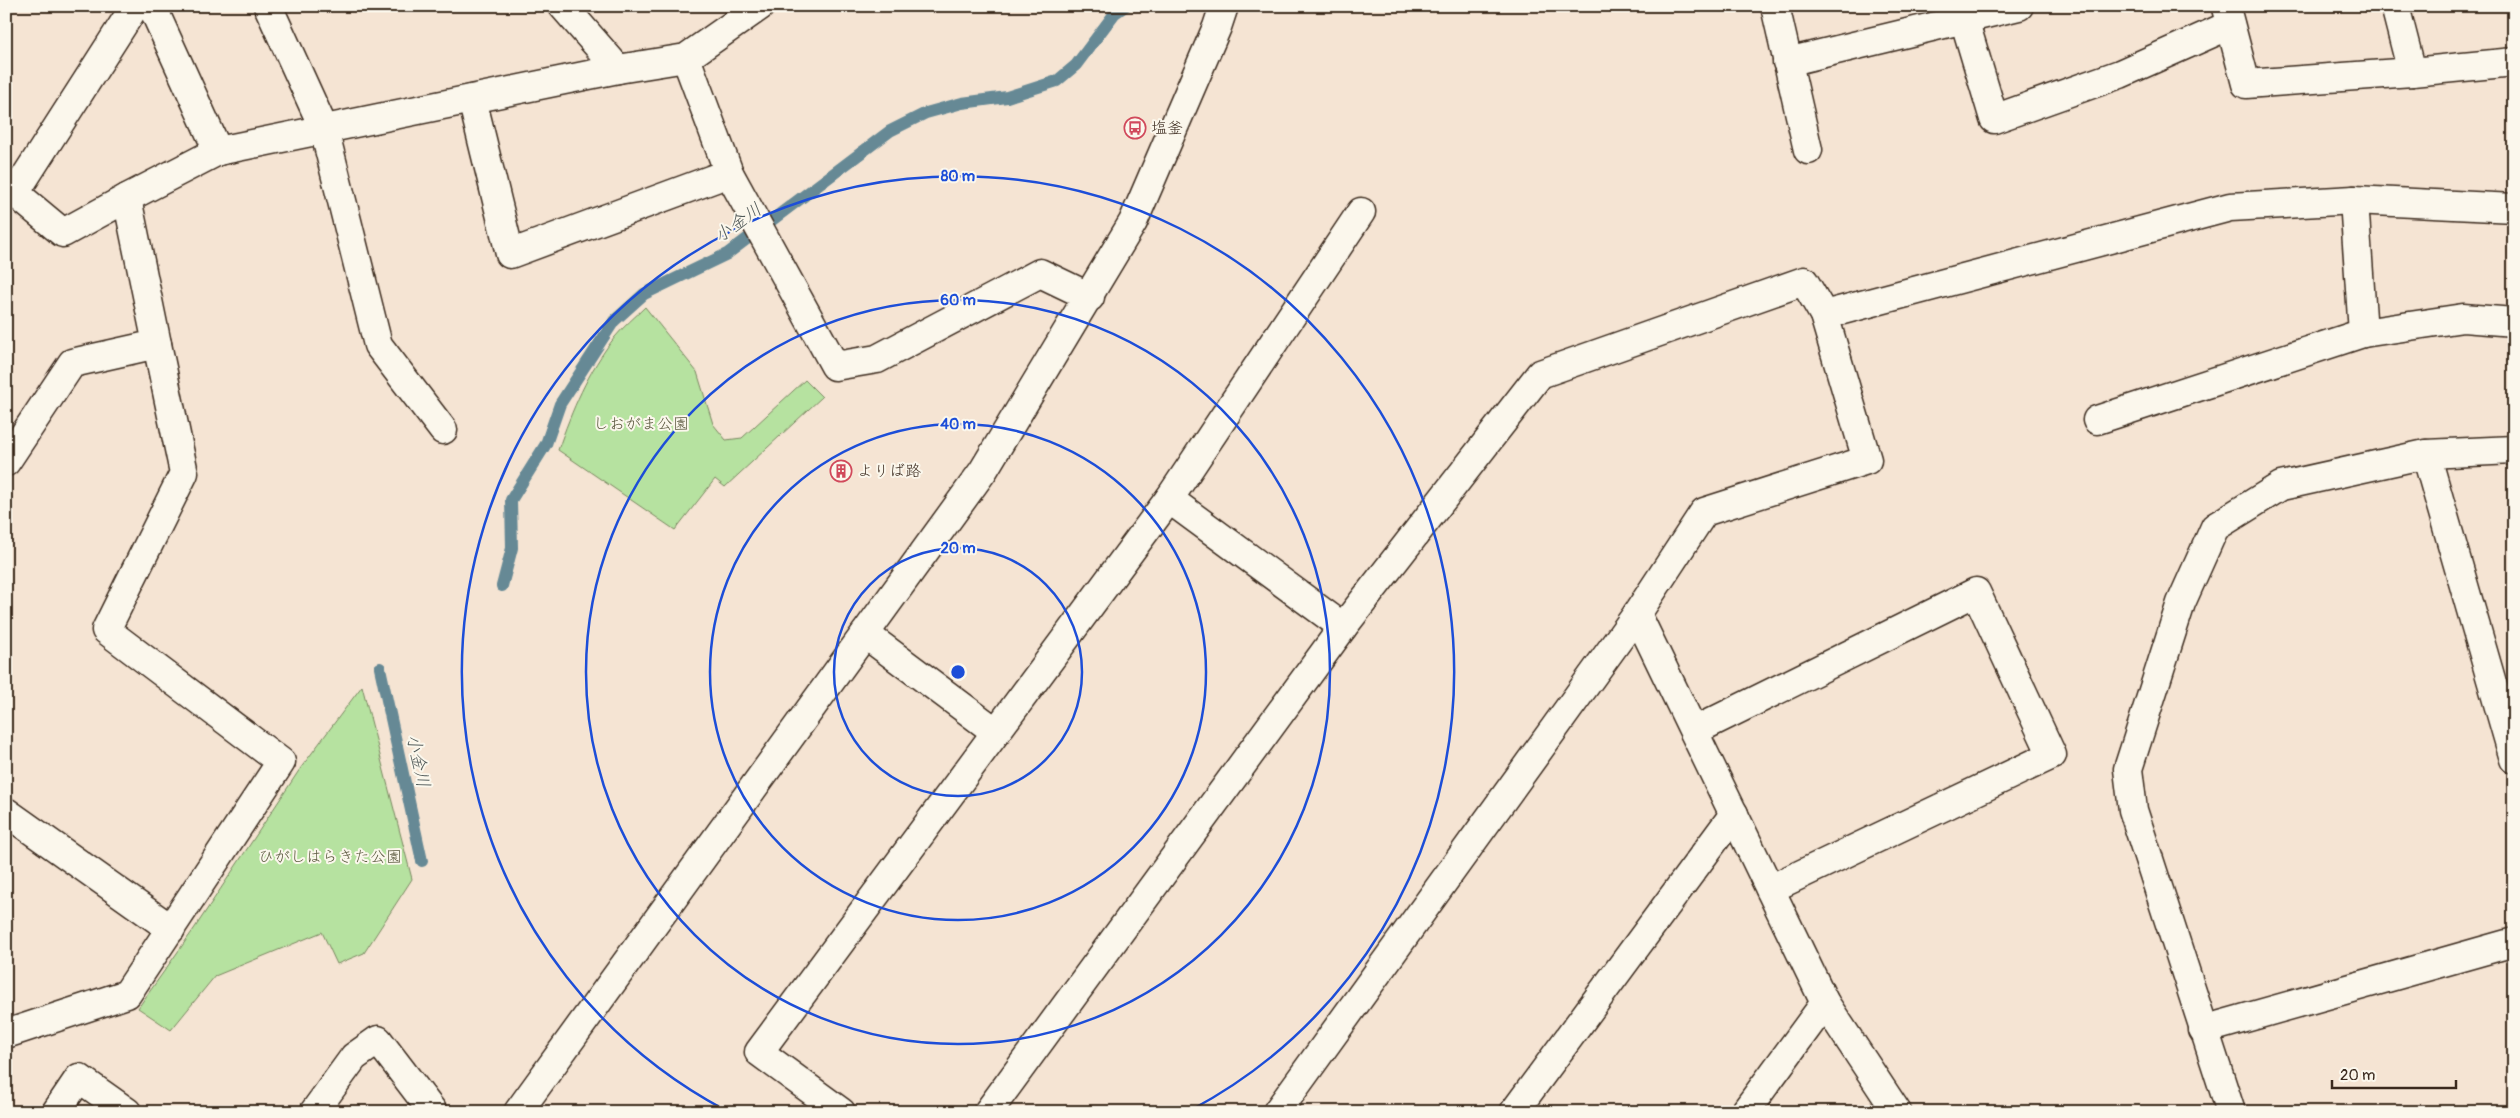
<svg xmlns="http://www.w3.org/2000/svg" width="2520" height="1118" font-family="Pangolin,'Klee One',sans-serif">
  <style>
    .green { fill: #b6e2a0; stroke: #78865f }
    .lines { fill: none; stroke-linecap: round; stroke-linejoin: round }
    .stream { stroke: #668995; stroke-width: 12 }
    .minor-casing { stroke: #3b2a1e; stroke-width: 31 }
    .minor { stroke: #fbf7ec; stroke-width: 28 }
    .ring { fill: none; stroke: #1d4ed8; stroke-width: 2.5 }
    .labels { text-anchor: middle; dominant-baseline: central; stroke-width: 4; stroke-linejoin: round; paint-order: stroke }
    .poi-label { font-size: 16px; fill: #3b2a1e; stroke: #fbf7ec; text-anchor: start }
    .park-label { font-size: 16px; fill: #5a583e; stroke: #fbf7ec }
    .water-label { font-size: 18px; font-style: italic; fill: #515a59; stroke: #fbf7ec }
    .centre { fill: #1d4ed8; stroke: #fbf7ec; stroke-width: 2.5 }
    .ring-label { font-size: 15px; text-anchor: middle; font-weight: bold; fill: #1d4ed8; stroke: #fbf7ec; stroke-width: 4; stroke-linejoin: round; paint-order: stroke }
  </style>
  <rect width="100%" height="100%" fill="#f5e4d3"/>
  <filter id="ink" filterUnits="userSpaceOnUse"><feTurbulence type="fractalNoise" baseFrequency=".02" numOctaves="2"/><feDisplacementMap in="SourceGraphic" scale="10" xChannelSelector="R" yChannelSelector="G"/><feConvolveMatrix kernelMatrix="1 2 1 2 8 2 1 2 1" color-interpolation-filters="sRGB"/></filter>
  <g filter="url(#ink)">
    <g class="green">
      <path d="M645 307 697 372 713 424 726 440 742 438 805 380 822 397 725 487 715 479 675 530 558 450C572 410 588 371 615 337 624 326 635 317 645 307Z"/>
      <polygon points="362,686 412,879 364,953 337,964 322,932 215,976 171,1030 138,1008 194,929 300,769"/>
    </g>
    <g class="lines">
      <g class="stream">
        <polyline points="502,586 512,548 511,500 546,444 560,404 614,321 644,294 727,254 890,131 926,113 962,103 1007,97 1057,81 1076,65 1115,13 1125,6"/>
        <polyline points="380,668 422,861"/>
      </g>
      <g class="minor-casing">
        <g id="minor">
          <polyline points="152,6 218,151"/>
          <polyline points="268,6 324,129 378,345 443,430"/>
          <polyline points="563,6 618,69"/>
          <polyline points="1775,6 1808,150"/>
          <polyline points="2395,6 2412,72"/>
          <polyline points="2226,8 2246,84 2412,72 2514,62"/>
          <polyline points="1964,19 1994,119 2120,74 2230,25"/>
          <polyline points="686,58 729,173 835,366 877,359 1040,273 1090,297"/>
          <polyline points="1787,62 2019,6"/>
          <polyline points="472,99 510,254 729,173"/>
          <polyline points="127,198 63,233 15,193 135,6"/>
          <polyline points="2354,200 2363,333"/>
          <polyline points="1824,315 2230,207 2354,200 2514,208"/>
          <polyline points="2097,420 2363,333 2463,318 2514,322"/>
          <polyline points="2426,454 2514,759"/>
          <polyline points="6,462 72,363 157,344 127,198 218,151 618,69 686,58 760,6"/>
          <polyline points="1169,499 1361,212"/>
          <polyline points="1637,614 1825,1003 1897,1112"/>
          <polyline points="865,634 996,732"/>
          <polyline points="1694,731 1976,592 2052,755 1770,889"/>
          <polyline points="6,812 171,929"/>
          <polyline points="2203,1030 2514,942"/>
          <polyline points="6,1034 127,994 281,762 106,630 184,473 157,344"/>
          <polyline points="56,1112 79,1078 127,1112"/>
          <polyline points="314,1112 354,1057 378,1040 433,1112"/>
          <polyline points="518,1112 983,471 1133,222 1217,27 1224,6"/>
          <polyline points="841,1112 759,1052 1169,499 1343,627 1540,374 1804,281 1824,315 1867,460 1704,512 1637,614 1277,1112"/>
          <polyline points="988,1112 1343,627"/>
          <polyline points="1514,1112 1734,814"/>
          <polyline points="1745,1112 1825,1003"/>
          <polyline points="2231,1112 2133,810 2128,769 2181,603 2215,527 2281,486 2426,454 2514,450"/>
        </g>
      </g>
      <use href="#minor" class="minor"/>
    </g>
  </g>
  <g class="ring">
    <circle cx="958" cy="672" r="124"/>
    <circle cx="958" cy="672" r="248"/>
    <circle cx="958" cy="672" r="372"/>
    <path d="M725 1110A496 496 0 1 1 1191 1110"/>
  </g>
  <defs>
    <g id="bus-ring" transform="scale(1.125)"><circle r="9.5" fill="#fbf7ec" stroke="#d1495b" stroke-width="1.5"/><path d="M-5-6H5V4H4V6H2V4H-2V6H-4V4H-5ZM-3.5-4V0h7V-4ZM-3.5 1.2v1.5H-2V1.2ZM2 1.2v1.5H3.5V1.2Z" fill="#d1495b"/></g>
    <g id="building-ring" transform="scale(1.125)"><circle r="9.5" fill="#fbf7ec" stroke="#d1495b" stroke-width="1.5"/><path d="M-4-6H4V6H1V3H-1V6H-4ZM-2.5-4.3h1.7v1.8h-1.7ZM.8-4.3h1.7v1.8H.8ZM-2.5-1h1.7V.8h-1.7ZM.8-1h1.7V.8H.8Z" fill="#d1495b"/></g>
  </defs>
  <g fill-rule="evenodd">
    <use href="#bus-ring" x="1135" y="128"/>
    <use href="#building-ring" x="841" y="471"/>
  </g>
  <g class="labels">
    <g class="poi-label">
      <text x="1151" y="128">塩釜</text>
      <text x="857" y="471">よりば路</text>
    </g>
    <g class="park-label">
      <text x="641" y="424">しおがま公園</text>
      <text x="330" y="857">ひがしはらきた公園</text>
    </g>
    <g class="water-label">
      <text transform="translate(738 223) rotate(-36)">小金川</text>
      <text transform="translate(418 761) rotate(78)">小金川</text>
    </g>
  </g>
  <circle cx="958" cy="672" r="8" class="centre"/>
  <g class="ring-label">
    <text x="958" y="181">80 m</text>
    <text x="958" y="305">60 m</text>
    <text x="958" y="429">40 m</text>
    <text x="958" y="553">20 m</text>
  </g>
  <rect width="2520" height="1118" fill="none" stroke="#fbf7ec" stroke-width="25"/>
  <rect x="12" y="12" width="2495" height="1093" fill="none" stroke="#3b2a1e" stroke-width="2" filter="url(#ink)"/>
  <path d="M2332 1080v8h124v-8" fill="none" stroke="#3b2a1e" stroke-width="2.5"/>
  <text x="2340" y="1080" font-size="15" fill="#3b2a1e" stroke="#fbf7ec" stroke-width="4" paint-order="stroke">20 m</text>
</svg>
